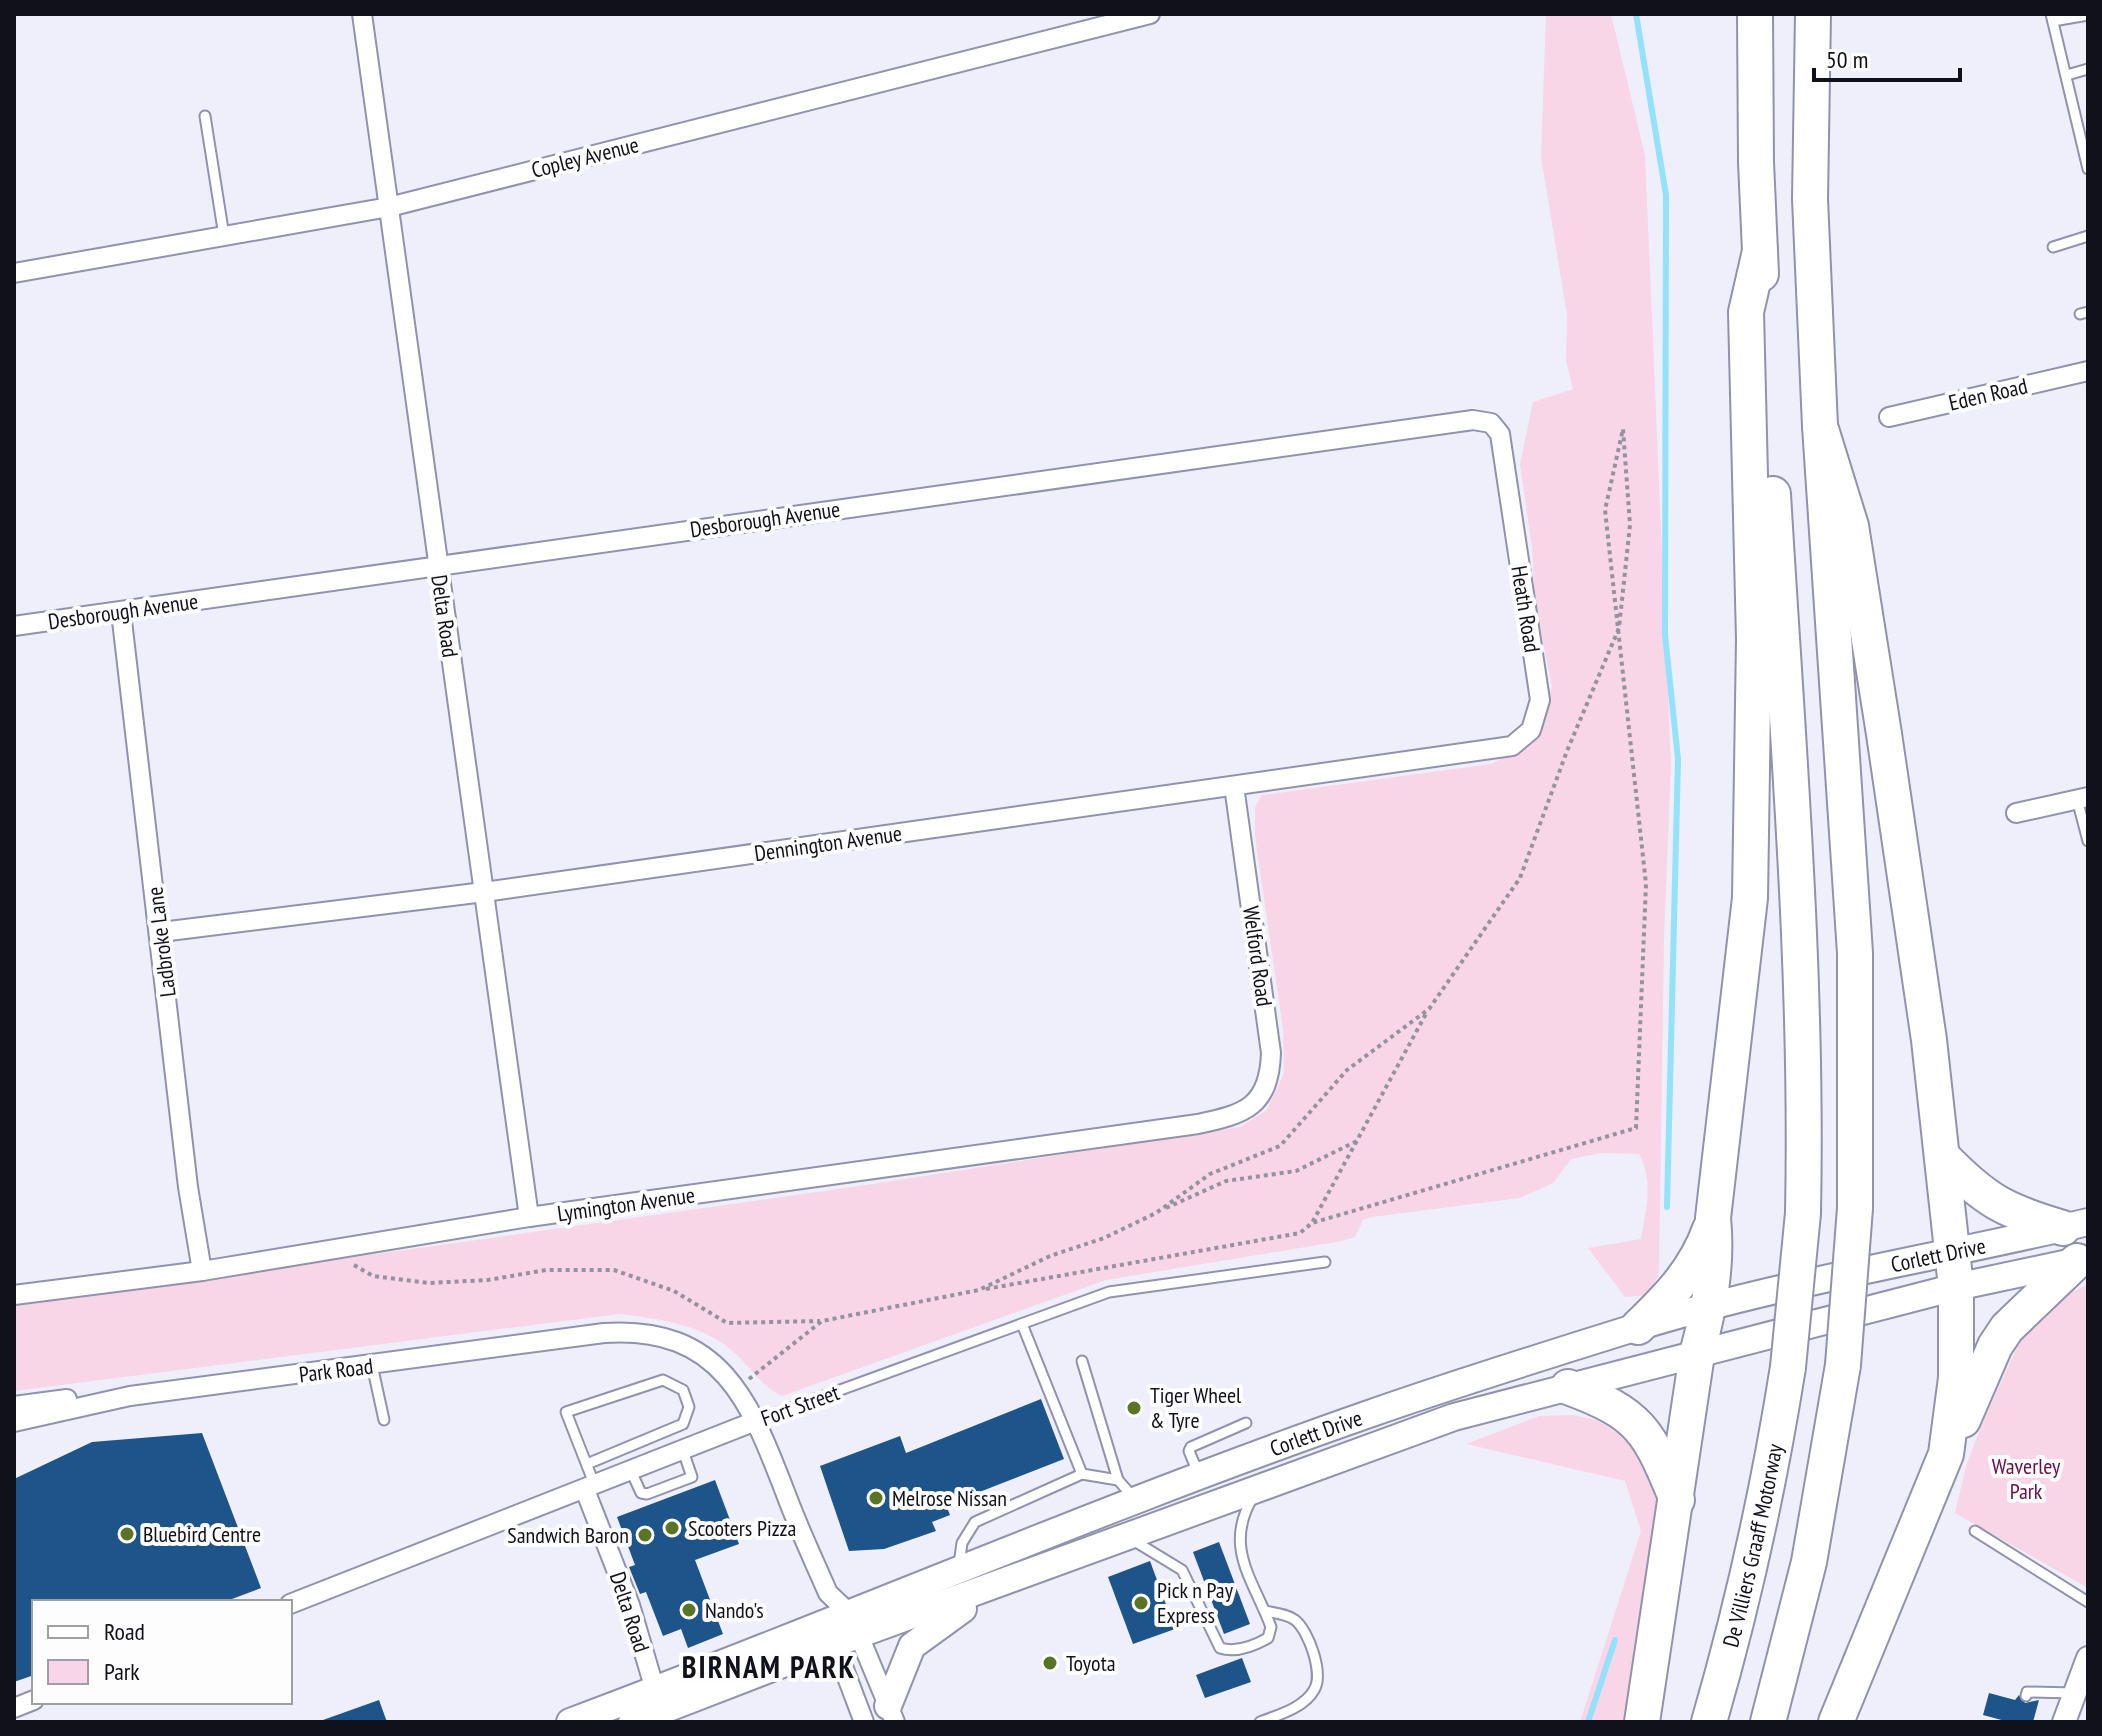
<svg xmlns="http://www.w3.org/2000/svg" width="2102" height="1736" font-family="'PT Sans Narrow',sans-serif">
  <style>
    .green { fill: #f9d6e7 }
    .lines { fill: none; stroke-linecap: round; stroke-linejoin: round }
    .stream { stroke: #93e1fa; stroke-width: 6 }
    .building { fill: #1d548a }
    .service-casing { stroke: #9092ae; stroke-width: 13 }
    .minor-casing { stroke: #9092ae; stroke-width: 22 }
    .tertiary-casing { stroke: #9092ae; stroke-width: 26 }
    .secondary-casing { stroke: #9092ae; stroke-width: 30 }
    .motorway-casing { stroke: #9092ae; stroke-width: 38 }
    .path { stroke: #93939f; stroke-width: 4; stroke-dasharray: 4 4; stroke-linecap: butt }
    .service { stroke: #fff; stroke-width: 9 }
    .minor { stroke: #fff; stroke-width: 18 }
    .tertiary { stroke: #fff; stroke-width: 22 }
    .secondary { stroke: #fff; stroke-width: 26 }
    .motorway { stroke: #fff; stroke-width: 34 }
    .motorway-bridge-casing { stroke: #9092ae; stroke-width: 38; stroke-linecap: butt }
    .motorway-bridge { stroke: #fff; stroke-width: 34 }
    .poi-dot { fill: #5b7324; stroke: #fdfdfd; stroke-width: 3 }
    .labels { text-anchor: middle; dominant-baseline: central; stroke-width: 8; stroke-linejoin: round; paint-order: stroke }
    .street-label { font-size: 22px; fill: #11111c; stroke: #fdfdfd }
    .poi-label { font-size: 22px; fill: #11111c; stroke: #fdfdfd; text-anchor: start }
    .park-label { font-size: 22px; fill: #690f4a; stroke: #fdfdfd }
    .district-label { font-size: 30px; font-weight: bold; letter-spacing: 2px; fill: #11111c; stroke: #fdfdfd }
  </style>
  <rect width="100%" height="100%" fill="#eeeffb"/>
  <g class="green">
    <path d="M1546 14H1611L1645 155 1671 763 1664 940 1659 1274 1648 1295 1625 1297 1588 1248 1641 1239C1646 1209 1654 1182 1639 1154L1601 1153 1571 1159 1553 1183 1520 1198 1372 1217 1363 1220 1355 1237 1342 1241 1106 1280 782 1396C763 1388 751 1368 736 1354 703 1324 661 1319 619 1314L14 1391V1305L859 1186 1240 1127 1267 1110 1284 1073 1283 1029 1255 837V807L1262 795 1491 764 1529 745 1544 717 1552 686 1535 603 1532 548 1520 464 1533 402 1573 389 1566 361 1567 315 1541 157Z"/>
    <polygon points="2088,1284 2088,1588 1955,1513 1966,1466 1982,1424 2033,1312"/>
    <polygon points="1573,1415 1597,1420 1634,1444 1661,1491 1626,1722 1580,1722 1641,1531 1625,1481 1466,1444 1539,1416"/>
  </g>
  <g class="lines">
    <g class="stream">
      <polyline points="1636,14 1666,195 1665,635 1678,759 1667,1207"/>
      <polyline points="1588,1722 1615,1640"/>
    </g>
  </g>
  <g class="building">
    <polygon points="1041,1399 1064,1459 946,1505 950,1515 932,1522 936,1531 884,1549 849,1551 820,1466 900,1436 906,1453"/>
    <polygon points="202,1433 261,1588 224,1602 34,1602 34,1675 14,1682 14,1479 92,1442"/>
    <polygon points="715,1480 739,1544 695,1560 723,1634 688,1648 681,1629 663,1636 646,1592 640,1594 629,1567 635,1565 617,1517"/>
    <polygon points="1219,1542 1250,1624 1224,1634 1193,1552"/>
    <polygon points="1150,1561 1175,1629 1133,1644 1108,1577"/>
    <polygon points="1242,1658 1251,1682 1205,1698 1196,1675"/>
    <polygon points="1989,1693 2015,1700 2019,1695 2025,1703 2039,1700 2033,1722 2009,1722 1983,1715"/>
    <polygon points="379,1700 387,1722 323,1722 323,1720"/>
  </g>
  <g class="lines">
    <g class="service-casing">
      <g id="service">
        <polyline points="2051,14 2088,169"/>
        <polyline points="2053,21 2088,15"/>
        <polyline points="2067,75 2088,69"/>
        <polyline points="205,116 224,236"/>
        <polyline points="2053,247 2088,236"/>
        <polyline points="2080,314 2088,312"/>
        <polyline points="2077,799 2088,841"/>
        <polyline points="1022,1324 1082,1474"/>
        <polyline points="1082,1361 1118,1480"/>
        <polyline points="372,1365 384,1420"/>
        <polyline points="758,1420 1109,1292 1325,1262"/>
        <polyline points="587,1464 683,1424 689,1407 683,1390 663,1380 566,1412 595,1486"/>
        <polyline points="631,1471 641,1493 647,1494 692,1477 683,1451"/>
        <polyline points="1199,1475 1189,1451 1191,1447 1246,1423"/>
        <polyline points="1975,1531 2088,1602"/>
        <path d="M1131 1539 1182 1570 1220 1648C1236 1653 1254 1646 1268 1638L1271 1627C1253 1579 1223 1547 1253 1497"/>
        <polyline points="959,1564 962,1543 975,1522 1082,1474 1118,1480 1135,1499"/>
        <polyline points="2026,1696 2027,1692 2073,1693"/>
        <path d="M1260 1722C1278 1715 1304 1708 1314 1690 1324 1674 1309 1631 1295 1620 1287 1614 1275 1613 1265 1611"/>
      </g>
    </g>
    <g class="minor-casing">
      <g id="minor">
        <polyline points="362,14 529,1217"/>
        <polyline points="14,273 389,207 1150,14"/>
        <polyline points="1889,417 2088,371"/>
        <polyline points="121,612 188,1187 202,1271"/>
        <polyline points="14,626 1473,420 1491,423 1500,434 1540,700 1531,730 1512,746 484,892 161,932"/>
        <polyline points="2016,813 2088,797"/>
        <path d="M14 1295 202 1271 529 1217 1198 1124C1245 1114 1269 1107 1271 1053L1234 786"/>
        <polyline points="14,1406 67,1399"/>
        <path d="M14 1422 130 1396 604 1333C722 1325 751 1403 787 1497 799 1529 814 1561 828 1593L850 1614 895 1722"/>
        <polyline points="585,1490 630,1605 655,1690"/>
        <polyline points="290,1604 758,1420"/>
        <polyline points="831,1635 864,1722"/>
        <polyline points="14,1708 34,1700"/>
      </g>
    </g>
    <g class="tertiary-casing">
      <polyline id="tertiary" points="2064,1722 2088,1658"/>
    </g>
    <g class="secondary-casing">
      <g id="secondary">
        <polyline points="888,1706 912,1646 963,1609"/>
        <path id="s1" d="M570 1722C836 1623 1097 1509 1366 1415 1454 1384 1544 1356 1634 1328 1782 1282 1937 1258 2088 1222"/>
        <polyline points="632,1722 860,1634 1454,1417 1956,1287 2078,1261"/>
      </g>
    </g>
    <g class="motorway-casing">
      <g id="motorway">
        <polyline points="1755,14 1756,162 1761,274"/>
        <polyline points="1813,14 1810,199 1820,426 1855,953 1855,1208"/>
        <polyline points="1820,426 1851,526 1884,734 1929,1040 1956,1287 1956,1378 1946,1454 1836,1722"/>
        <path d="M1773 494C1787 734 1808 972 1803 1213"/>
        <path d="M1944 1158C1986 1201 2005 1211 2063 1228"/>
        <path d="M1638 1327C1669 1297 1695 1271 1710 1229"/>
        <path d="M1568 1387C1641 1414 1648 1430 1677 1500"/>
        <polyline points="1963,1420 1995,1346 2007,1328 2077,1261"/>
        <path d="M1642 1722 1697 1354C1709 1309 1718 1265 1713 1218L1750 898 1754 639 1746 312 1760 251"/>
        <path id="s2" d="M1709 1722C1743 1605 1769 1487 1788 1367"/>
        <polyline points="1768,1722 1809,1562 1843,1365"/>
      </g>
    </g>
    <g class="path">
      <polyline points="1166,1208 1226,1181 1296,1171 1359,1140"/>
      <polyline points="354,1265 373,1276 429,1283 488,1280 546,1270 614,1270 674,1291 727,1323 820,1321"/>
      <polyline points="986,1289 1300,1233 1312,1223 1427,1012"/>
      <polyline points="749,1379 822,1321 979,1290 1050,1256 1104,1238 1156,1213 1210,1174 1280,1146 1347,1070 1429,1009 1520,878 1567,751 1619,628 1630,525 1623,429 1605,510 1646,884 1636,1128 1312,1223"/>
    </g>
    <use href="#service" class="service"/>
    <use href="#minor" class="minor"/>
    <use href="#tertiary" class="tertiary"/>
    <use href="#secondary" class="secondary"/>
    <use href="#motorway" class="motorway"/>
    <g class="motorway-bridge-casing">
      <g id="motorway-bridge">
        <polyline points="1843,1365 1855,1208"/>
        <polyline points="1788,1367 1803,1213"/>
      </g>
    </g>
    <use href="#motorway-bridge" class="motorway-bridge"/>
  </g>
  <g class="poi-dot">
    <circle cx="1134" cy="1408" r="8"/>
    <circle cx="876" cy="1498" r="8"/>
    <circle cx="672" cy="1528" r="8"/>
    <circle cx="127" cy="1534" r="8"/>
    <circle cx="645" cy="1535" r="8"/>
    <circle cx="1141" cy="1603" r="8"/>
    <circle cx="689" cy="1610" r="8"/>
    <circle cx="1050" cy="1663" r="8"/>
  </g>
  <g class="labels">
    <g class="street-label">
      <text transform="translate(585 157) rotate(-14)">Copley Avenue</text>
      <text transform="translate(1988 394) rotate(-13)">Eden Road</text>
      <text transform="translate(765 519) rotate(-8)">Desborough Avenue</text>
      <text transform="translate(1526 609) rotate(81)">Heath Road</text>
      <text transform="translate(123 611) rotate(-8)">Desborough Avenue</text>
      <text transform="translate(445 616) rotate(82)">Delta Road</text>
      <text transform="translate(828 843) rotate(-8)">Dennington Avenue</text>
      <text transform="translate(161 942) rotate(-97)">Ladbroke Lane</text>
      <text transform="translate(1258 956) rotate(82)">Welford Road</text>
      <text transform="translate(626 1204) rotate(-8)">Lymington Avenue</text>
      <text stroke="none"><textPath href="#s1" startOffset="1448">Corlett Drive</textPath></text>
      <text transform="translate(336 1370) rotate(-7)">Park Road</text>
      <text transform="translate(800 1405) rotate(-20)">Fort Street</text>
      <text stroke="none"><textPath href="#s1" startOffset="800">Corlett Drive</textPath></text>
      <text stroke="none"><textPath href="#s2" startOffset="182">De Villiers Graaff Motorway</textPath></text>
      <text transform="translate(630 1612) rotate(72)">Delta Road</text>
    </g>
    <g class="poi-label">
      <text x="1150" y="1395">Tiger Wheel<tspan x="1150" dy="25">&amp; Tyre</tspan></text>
      <text x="892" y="1498">Melrose Nissan</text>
      <text x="688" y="1528">Scooters Pizza</text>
      <text x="143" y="1534">Bluebird Centre</text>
      <text x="629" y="1535" text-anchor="end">Sandwich Baron</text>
      <text x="1157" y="1590">Pick n Pay<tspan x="1157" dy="25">Express</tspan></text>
      <text x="705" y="1610">Nando's</text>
      <text x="1066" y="1663">Toyota</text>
    </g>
    <g class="park-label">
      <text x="2026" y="1466">Waverley<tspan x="2026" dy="25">Park</tspan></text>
    </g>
    <g class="district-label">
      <text x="769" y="1666">BIRNAM PARK</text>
    </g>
  </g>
  <rect width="2102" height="1736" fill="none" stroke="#11111c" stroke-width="32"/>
  <rect x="32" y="1600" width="260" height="104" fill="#fdfdfd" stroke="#9f9fa3" stroke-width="2"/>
  <rect x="48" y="1626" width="40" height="12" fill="#ffffff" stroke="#9f9fa3" stroke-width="2"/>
  <text x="104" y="1640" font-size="24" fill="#11111c">Road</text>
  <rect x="48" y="1660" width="40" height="24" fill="#f9d6e7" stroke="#9f9fa3" stroke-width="2"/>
  <text x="104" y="1680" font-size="24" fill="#11111c">Park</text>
  <path d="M1814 68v12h146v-12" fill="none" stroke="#11111c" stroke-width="4"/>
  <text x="1826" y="68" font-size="24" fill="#11111c" stroke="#fdfdfd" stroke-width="6" paint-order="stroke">50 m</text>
</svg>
